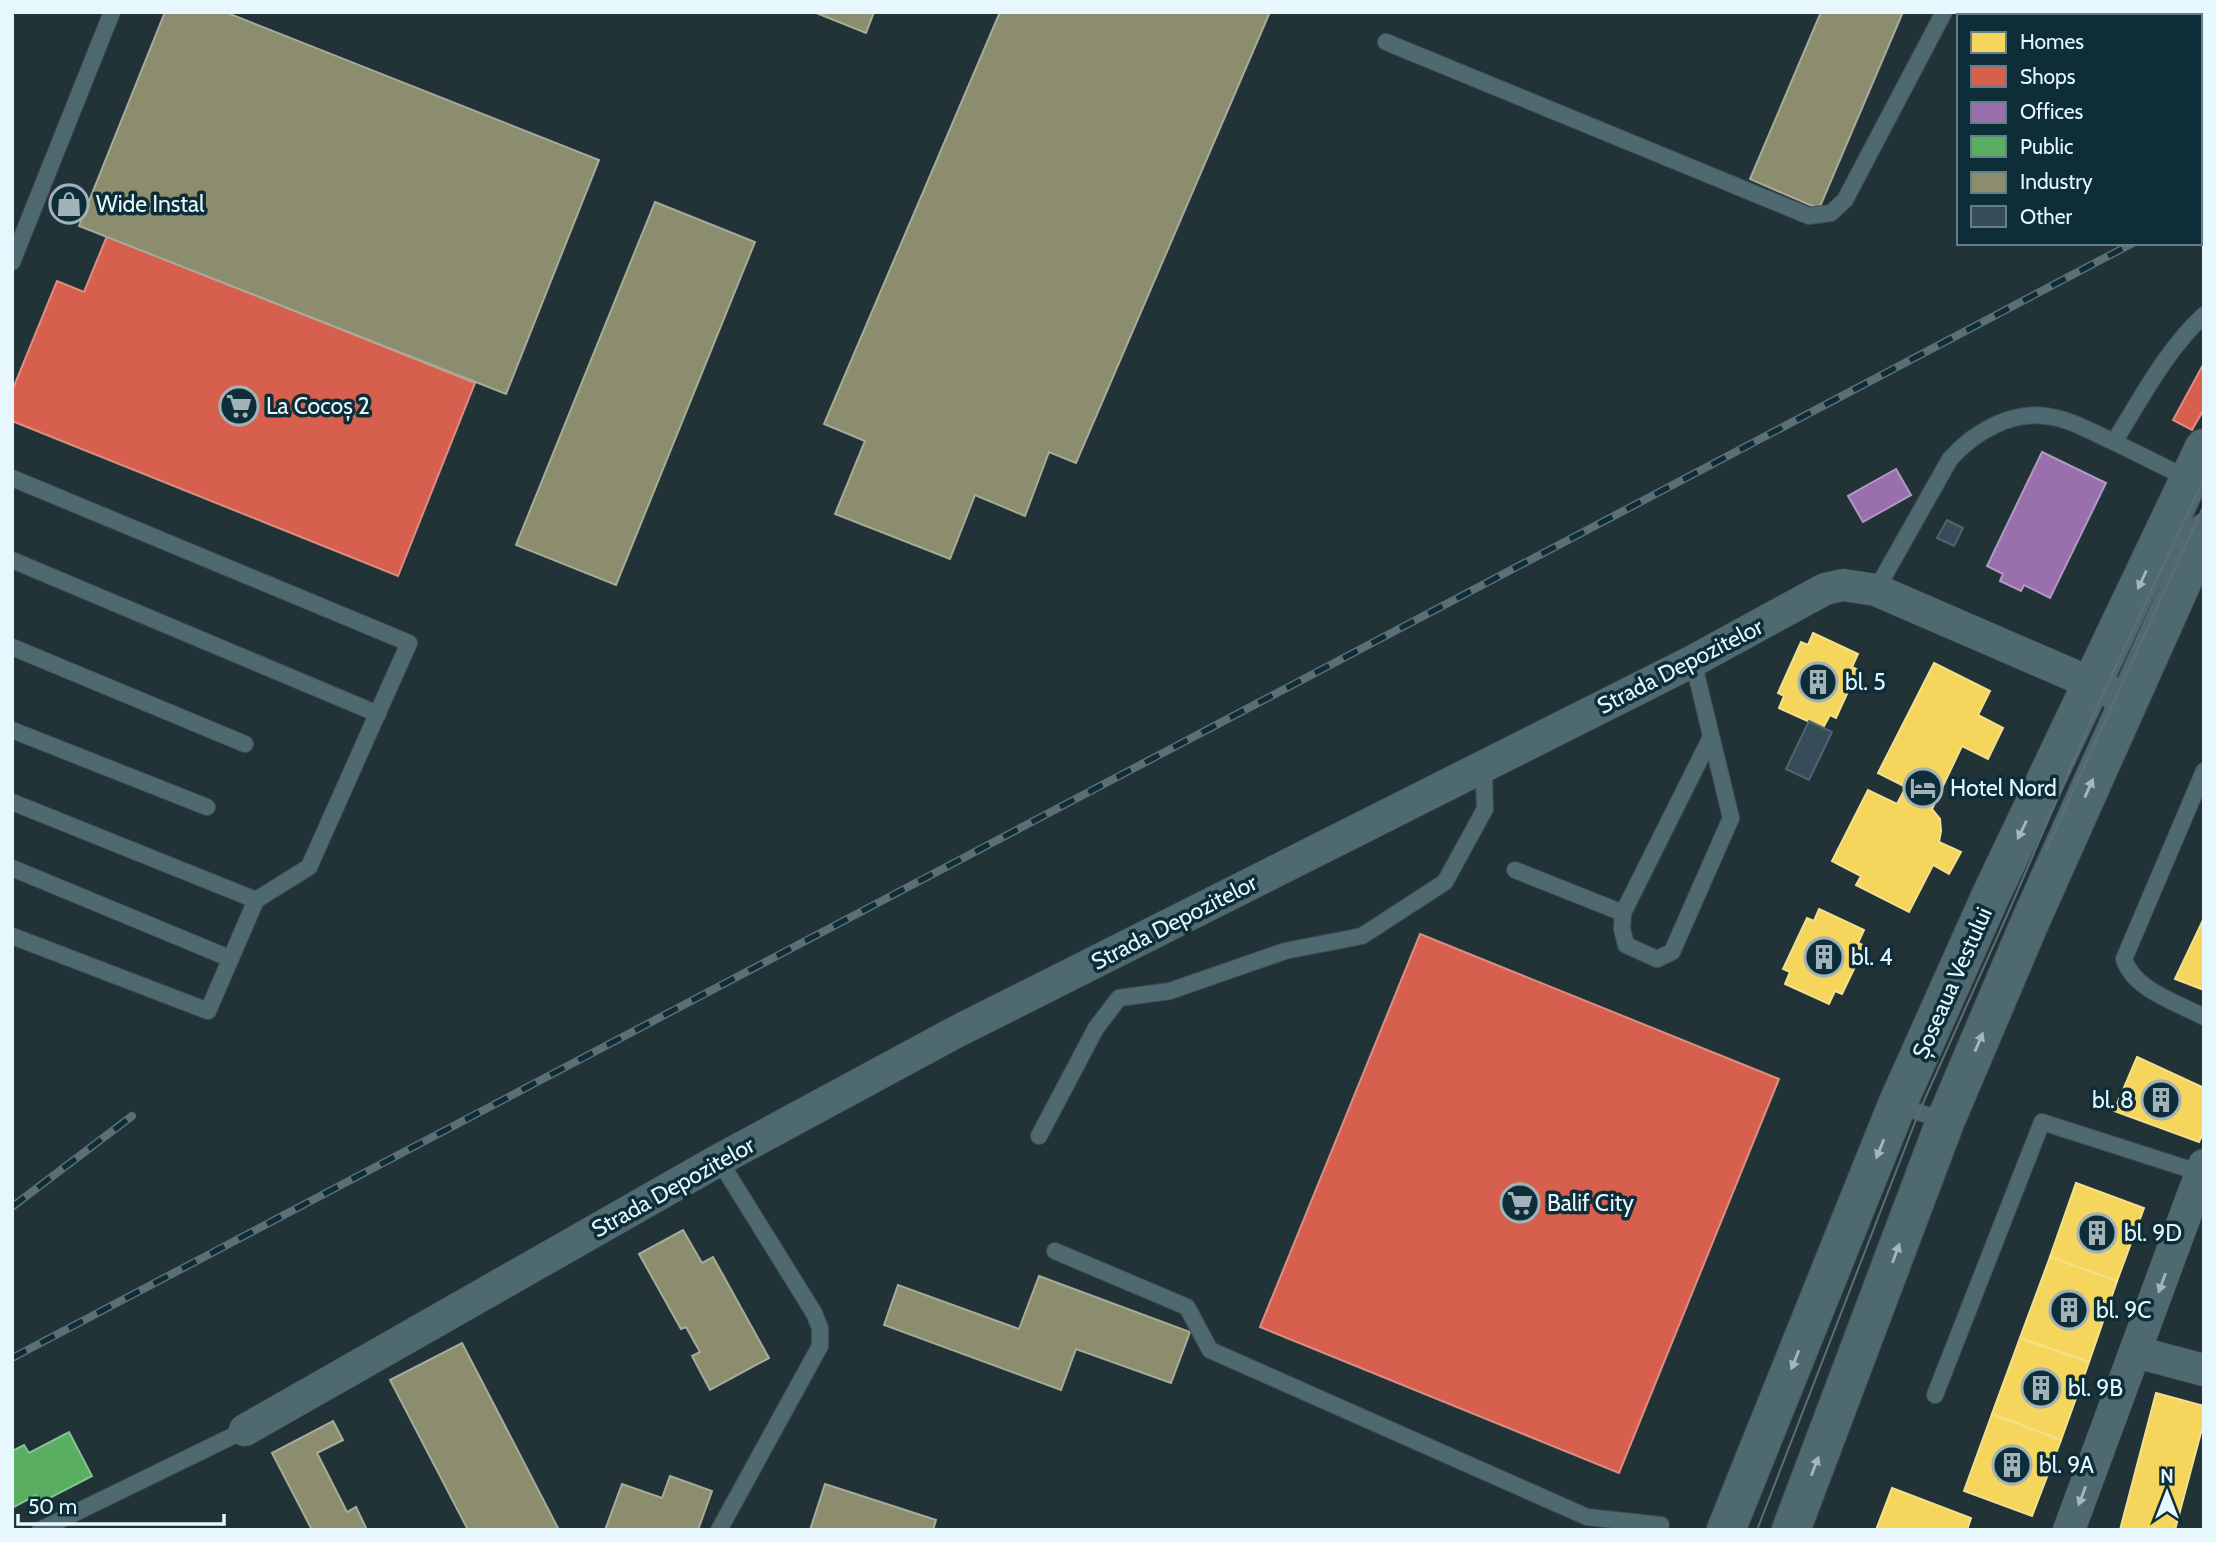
<svg xmlns="http://www.w3.org/2000/svg" width="2216" height="1542" font-family="Cabin,sans-serif">
  <style>
    .homes { fill: #f6d55c; stroke: #f1e08d; stroke-width: 2 }
    .shops { fill: #d6604d; stroke: #db8e82; stroke-width: 2 }
    .offices { fill: #9970ab; stroke: #b099c4; stroke-width: 2 }
    .public { fill: #5aae61; stroke: #84c490; stroke-width: 2 }
    .industry { fill: #8c8c6e; stroke: #a7ac99; stroke-width: 2 }
    .building { fill: #364d59; stroke: #4f6470; stroke-width: 2 }
    .lines { fill: none; stroke-linecap: round; stroke-linejoin: round }
    .lane-casing { stroke: #404e53; stroke-width: 18 }
    .street-casing { stroke: #404e53; stroke-width: 33 }
    .secondary-casing { stroke: #404e53; stroke-width: 40 }
    .lane { stroke: #4f6970; stroke-width: 16 }
    .street { stroke: #4f6970; stroke-width: 32 }
    .secondary { stroke: #4f6970; stroke-width: 38 }
    .tram { stroke: #5c6f74; stroke-width: 2 }
    .rail-casing { stroke: #5c6f74; stroke-width: 8 }
    .rail { stroke: #0d2e38; stroke-width: 5; stroke-dasharray: 16; stroke-linecap: butt }
    .oneway { fill: #a2b8be }
    .labels { text-anchor: middle; dominant-baseline: central; stroke-width: 7; stroke-linejoin: round; paint-order: stroke }
    .poi-label { font-size: 23px; fill: #e6f8fe; stroke: #0d2e38; text-anchor: start }
    .street-label { font-size: 23px; fill: #e6f8fe; stroke: #0d2e38 }
  </style>
  <rect width="100%" height="100%" fill="#223338"/>
  <g class="homes">
    <polygon points="1813,633 1858,654 1852,667 1858,670 1836,718 1830,715 1823,728 1779,708 1784,696 1778,693 1801,642 1808,645"/>
    <polygon points="1934,663 1990,691 1978,715 2003,728 1988,759 1962,746 1932,809 1940,819 1941,831 1939,842 1961,852 1949,874 1933,865 1909,912 1856,885 1861,876 1832,861 1868,790 1897,804 1906,787 1878,773"/>
    <polygon points="1819,909 1864,930 1858,943 1865,946 1842,994 1835,991 1829,1004 1785,984 1790,972 1783,969 1807,918 1814,921"/>
    <polygon points="2204,918 2204,990 2175,979"/>
    <polygon points="2137,1057 2204,1088 2204,1131 2199,1142 2114,1111"/>
    <polygon points="2076,1183 2144,1208 2117,1281 2050,1257"/>
    <polygon points="2050,1257 2117,1281 2089,1362 2020,1338"/>
    <polygon points="2020,1338 2089,1362 2061,1440 1992,1414"/>
    <polygon points="2156,1393 2204,1406 2204,1421 2175,1530 2120,1530"/>
    <polygon points="1992,1414 2061,1440 2032,1516 1964,1491"/>
    <polygon points="1892,1488 1971,1518 1967,1530 1876,1530"/>
  </g>
  <g class="shops">
    <polygon points="107,236 475,383 398,576 12,421 12,391 57,281 84,292"/>
    <polygon points="2204,363 2204,409 2192,430 2173,420"/>
    <polygon points="1420,934 1779,1079 1619,1473 1260,1327"/>
  </g>
  <g class="offices">
    <polygon points="2042,452 2106,483 2050,598 2024,585 2021,591 2000,581 2003,574 1987,566"/>
    <polygon points="1896,469 1911,495 1863,522 1848,496"/>
  </g>
  <polygon class="public" points="69,1432 92,1476 40,1503 36,1495 12,1508 12,1451 24,1445 29,1453"/>
  <g class="industry">
    <polygon points="165,12 225,12 599,160 506,394 79,226"/>
    <polygon points="814,12 874,12 866,33"/>
    <polygon points="1000,12 1270,12 1076,463 1049,452 1025,516 975,495 950,559 835,514 865,441 824,424"/>
    <polygon points="1821,12 1903,12 1819,209 1750,179"/>
    <polygon points="655,202 755,242 616,585 516,545"/>
    <polygon points="683,1230 702,1263 713,1257 769,1358 710,1390 692,1356 700,1352 686,1327 681,1329 639,1254"/>
    <polygon points="1039,1276 1190,1332 1171,1383 1076,1349 1061,1390 884,1325 898,1285 1019,1329"/>
    <polygon points="462,1343 559,1530 468,1530 390,1380"/>
    <polygon points="333,1421 343,1440 317,1453 347,1512 356,1507 367,1530 312,1530 272,1453"/>
    <polygon points="670,1476 712,1491 698,1530 605,1530 622,1484 662,1498"/>
    <polygon points="825,1484 936,1520 933,1530 810,1530"/>
  </g>
  <g class="building">
    <polygon points="1947,520 1963,528 1954,546 1937,538"/>
    <polygon points="1809,721 1832,732 1809,780 1786,769"/>
  </g>
  <g class="lines">
    <g class="lane-casing">
      <g id="lane">
        <polyline points="1386,42 1809,216 1831,213 1845,200 1944,12"/>
        <polyline points="12,262 112,12"/>
        <polyline points="2114,442 2189,479"/>
        <polyline points="12,478 409,643 309,867 256,900 208,1011 12,936"/>
        <polyline points="12,560 378,714"/>
        <path d="M1876 590 1950 459C1975 431 2014 409 2052 417 2074 421 2094 433 2114 442 2141 399 2166 350 2204 315"/>
        <polyline points="12,647 245,744"/>
        <polyline points="12,730 207,807"/>
        <path d="M2204 771 2124 959C2134 990 2176 1002 2204 1017"/>
        <polyline points="12,802 256,900"/>
        <polyline points="12,868 229,958"/>
        <polyline points="1515,870 1623,913 1711,737"/>
        <polyline points="1623,913 1622,929 1626,945 1657,959 1672,952 1731,818 1693,661"/>
        <polyline points="1897,1105 1945,1121"/>
        <polyline points="1039,1136 1096,1028 1119,998 1170,991 1285,951 1362,936 1445,882 1485,809 1484,779 1482,767"/>
        <polyline points="719,1160 814,1313 820,1328 820,1346 719,1530"/>
        <polyline points="1055,1251 1187,1307 1210,1350 1587,1517 1661,1525"/>
        <polyline points="1935,1395 2042,1122 2201,1173"/>
        <polyline points="40,1530 245,1430"/>
      </g>
    </g>
    <g class="street-casing">
      <g id="street">
        <polyline points="2136,1352 2204,1370"/>
        <polyline points="245,1430 719,1160 954,1033 1693,661 1825,589 1843,585 1876,590 2130,700"/>
        <polyline points="2069,1530 2204,1165"/>
      </g>
    </g>
    <g class="secondary-casing">
      <g id="secondary">
        <polyline points="1726,1530 1897,1105 1991,895 2204,448"/>
        <polyline points="1791,1530 1945,1122 2030,922 2204,533"/>
      </g>
    </g>
    <use href="#lane" class="lane"/>
    <use href="#street" class="street"/>
    <use href="#secondary" class="secondary"/>
    <g class="tram">
      <polyline points="2046,850 2204,505"/>
      <polyline points="1757,1530 1919,1112 2008,913 2105,689 2204,479"/>
    </g>
    <g class="rail-casing">
      <g id="rail">
        <polyline points="2200,203 2204,200"/>
        <polyline points="12,1207 132,1116"/>
        <polyline points="12,1358 2133,243"/>
      </g>
    </g>
    <use href="#rail" class="rail"/>
  </g>
  <defs><path id="oneway-solid" d="M-6-.8H1V-3.2L6.5 0L1 3.2V.8H-6Z" transform="scale(1.75)"/></defs>
  <g class="oneway">
    <use href="#oneway-solid" transform="translate(2142 580) rotate(115)"/>
    <use href="#oneway-solid" transform="translate(2089 788) rotate(-66)"/>
    <use href="#oneway-solid" transform="translate(2022 830) rotate(116)"/>
    <use href="#oneway-solid" transform="translate(1979 1042) rotate(-67)"/>
    <use href="#oneway-solid" transform="translate(1880 1149) rotate(112)"/>
    <use href="#oneway-solid" transform="translate(1896 1253) rotate(-70)"/>
    <use href="#oneway-solid" transform="translate(2162 1283) rotate(110)"/>
    <use href="#oneway-solid" transform="translate(1795 1360) rotate(112)"/>
    <use href="#oneway-solid" transform="translate(1815 1466) rotate(-69)"/>
    <use href="#oneway-solid" transform="translate(2082 1496) rotate(111)"/>
  </g>
  <defs>
    <g id="shop-ring" transform="scale(2.0125)"><circle r="9.5" fill="#0d2e38" stroke="#a1b3b9" stroke-width="1.5"/><path d="M-5-2.5h2.3a2.7 3.5 0 0 1 5.4 0H5L5.5 6h-11ZM-1.5-2.5h3a1.5 2.3 0 0 0-3 0Z" fill="#a1b3b9"/></g>
    <g id="supermarket-ring" transform="scale(2.0125)"><circle r="9.5" fill="#0d2e38" stroke="#a1b3b9" stroke-width="1.5"/><path d="M-6-5.5h2.5l.6 2H6L4.5 2H-2.5L-4.4-4H-6ZM-1.5 3.2a1.3 1.3 0 1 0 .1 0ZM3 3.2a1.3 1.3 0 1 0 .1 0Z" fill="#a1b3b9"/></g>
    <g id="building-ring" transform="scale(2.0125)"><circle r="9.5" fill="#0d2e38" stroke="#a1b3b9" stroke-width="1.5"/><path d="M-4-6H4V6H1V3H-1V6H-4ZM-2.5-4.3h1.7v1.8h-1.7ZM.8-4.3h1.7v1.8H.8ZM-2.5-1h1.7V.8h-1.7ZM.8-1h1.7V.8H.8Z" fill="#a1b3b9"/></g>
    <g id="hotel-ring" transform="scale(2.0125)"><circle r="9.5" fill="#0d2e38" stroke="#a1b3b9" stroke-width="1.5"/><path d="M-6-4.5h1.5V1H6V5H4.5V3h-9V5H-6ZM-4 0a1.8 1.8 0 1 1 3.6 0ZM.5 0V-2.5h3Q6-2.5 6 0Z" fill="#a1b3b9"/></g>
  </defs>
  <g fill-rule="evenodd">
    <use href="#shop-ring" x="69" y="204"/>
    <use href="#supermarket-ring" x="239" y="406"/>
    <use href="#building-ring" x="1818" y="682"/>
    <use href="#hotel-ring" x="1923" y="788"/>
    <use href="#building-ring" x="1824" y="957"/>
    <use href="#building-ring" x="2161" y="1100"/>
    <use href="#supermarket-ring" x="1520" y="1203"/>
    <use href="#building-ring" x="2097" y="1233"/>
    <use href="#building-ring" x="2069" y="1310"/>
    <use href="#building-ring" x="2041" y="1388"/>
    <use href="#building-ring" x="2012" y="1465"/>
  </g>
  <g class="labels">
    <g class="poi-label">
      <text x="96" y="204">Wide Instal</text>
      <text x="266" y="406">La Cocoș 2</text>
      <text x="1845" y="682">bl. 5</text>
      <text x="1950" y="788">Hotel Nord</text>
      <text x="1851" y="957">bl. 4</text>
      <text x="2134" y="1100" text-anchor="end">bl. 8</text>
      <text x="1547" y="1203">Balif City</text>
      <text x="2124" y="1233">bl. 9D</text>
      <text x="2096" y="1310">bl. 9C</text>
      <text x="2068" y="1388">bl. 9B</text>
      <text x="2039" y="1465">bl. 9A</text>
    </g>
    <g class="street-label">
      <text transform="translate(1680 666) rotate(-27)">Strada Depozitelor</text>
      <text transform="translate(1174 922) rotate(-27)">Strada Depozitelor</text>
      <text transform="translate(1952 983) rotate(-66)">Șoseaua Vestului</text>
      <text transform="translate(673 1187) rotate(-29)">Strada Depozitelor</text>
    </g>
  </g>
  <rect width="2216" height="1542" fill="none" stroke="#e6f8fe" stroke-width="28"/>
  <rect x="1957" y="14" width="245" height="231" fill="#0d2e38" stroke="#647f87" stroke-width="2"/>
  <rect x="1971" y="32" width="35" height="21" fill="#f6d55c" stroke="#647f87" stroke-width="2"/>
  <text x="2020" y="49" font-size="21" fill="#e6f8fe">Homes</text>
  <rect x="1971" y="66" width="35" height="21" fill="#d6604d" stroke="#647f87" stroke-width="2"/>
  <text x="2020" y="84" font-size="21" fill="#e6f8fe">Shops</text>
  <rect x="1971" y="102" width="35" height="21" fill="#9970ab" stroke="#647f87" stroke-width="2"/>
  <text x="2020" y="119" font-size="21" fill="#e6f8fe">Offices</text>
  <rect x="1971" y="136" width="35" height="21" fill="#5aae61" stroke="#647f87" stroke-width="2"/>
  <text x="2020" y="154" font-size="21" fill="#e6f8fe">Public</text>
  <rect x="1971" y="172" width="35" height="21" fill="#8c8c6e" stroke="#647f87" stroke-width="2"/>
  <text x="2020" y="189" font-size="21" fill="#e6f8fe">Industry</text>
  <rect x="1971" y="206" width="35" height="21" fill="#364d59" stroke="#647f87" stroke-width="2"/>
  <text x="2020" y="224" font-size="21" fill="#e6f8fe">Other</text>
  <g transform="translate(2167 1493)" stroke="#0d2e38" stroke-width="5" paint-order="stroke">
  <path d="M0-5L12 26L0 18L-12 26Z" fill="#e6f8fe"/>
  <text y="-10" font-size="19" font-weight="bold" text-anchor="middle" fill="#e6f8fe">N</text>
  </g>
  <path d="M18 1514v10h206v-10" fill="none" stroke="#e6f8fe" stroke-width="3.5"/>
  <text x="28" y="1514" font-size="21" fill="#e6f8fe" stroke="#0d2e38" stroke-width="5" paint-order="stroke">50 m</text>
</svg>
